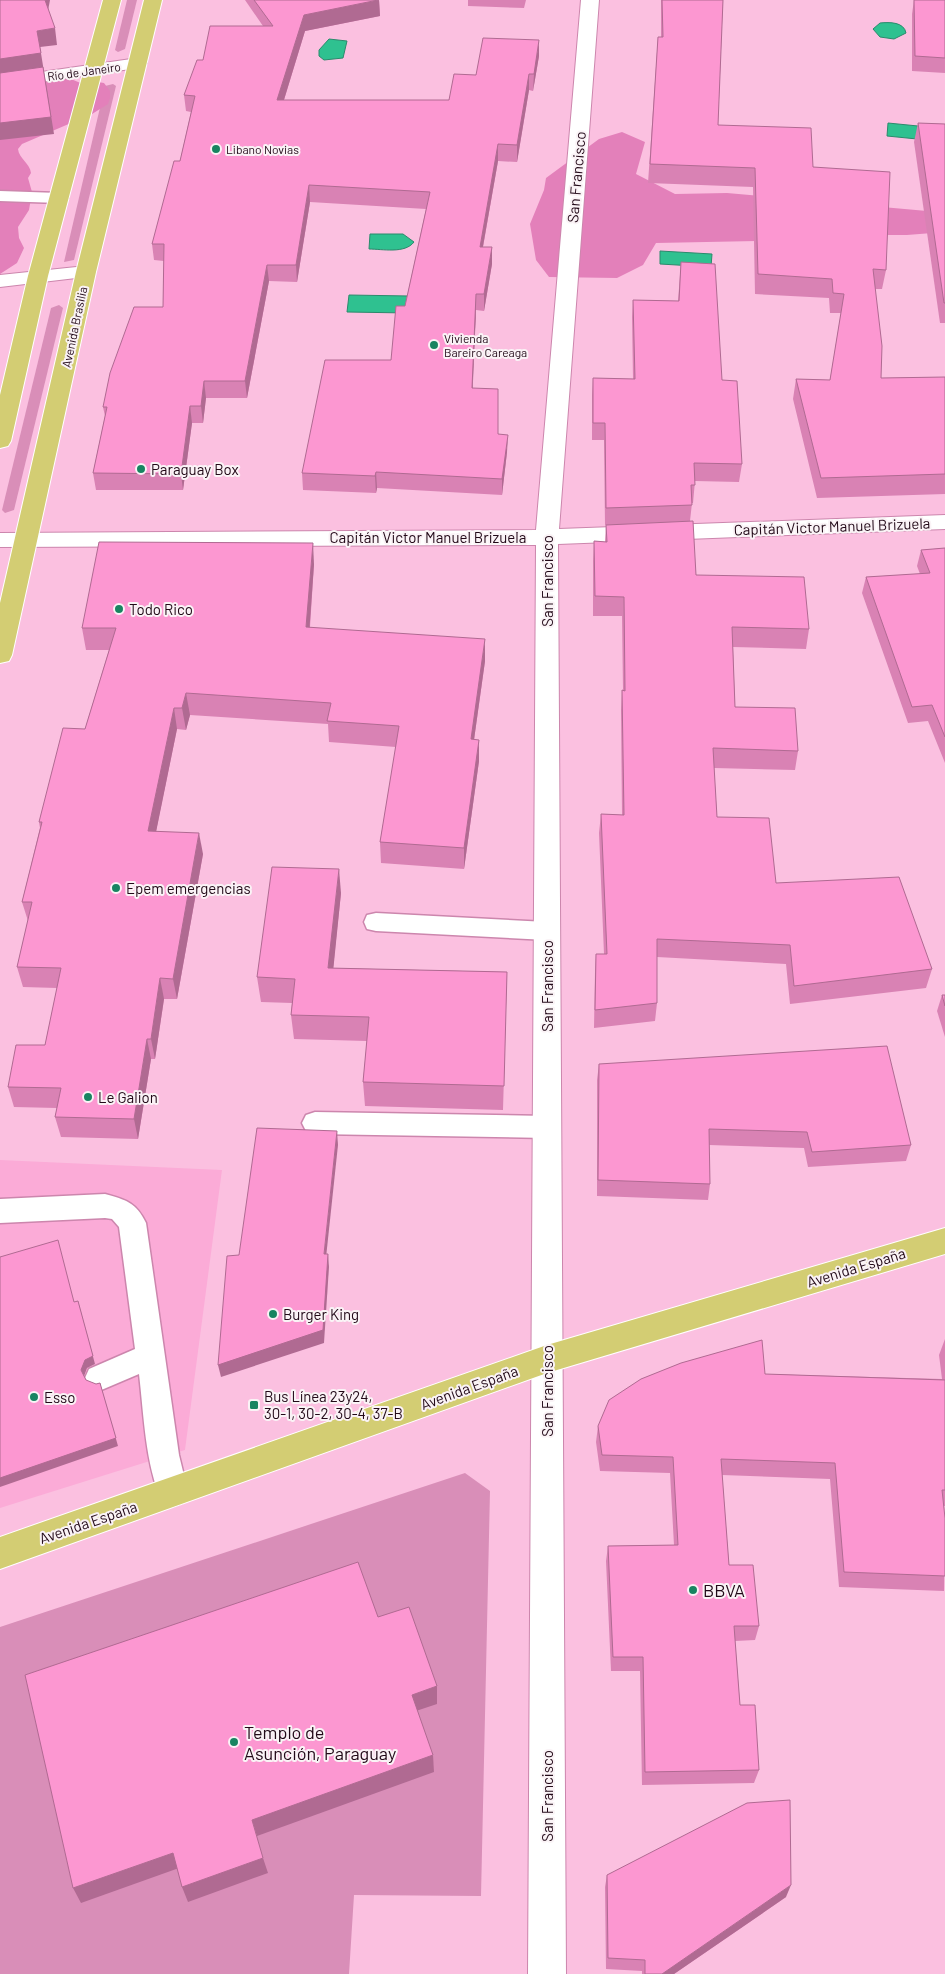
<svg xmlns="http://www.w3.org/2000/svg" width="945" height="1974" font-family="Barlow,sans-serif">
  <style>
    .built { fill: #fbabd7 }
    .green { fill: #d98eb8 }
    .forest { fill: #e380ba }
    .water { fill: #2fc190; stroke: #2b8a6c }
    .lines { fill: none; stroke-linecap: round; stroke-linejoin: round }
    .lane-casing { stroke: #cc86ad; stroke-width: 3 }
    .street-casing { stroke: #cc86ad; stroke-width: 2 }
    .primary-casing { stroke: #fff; stroke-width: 2 }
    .lane { fill: #fff; fill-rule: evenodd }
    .street { fill: #fff; fill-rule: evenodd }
    .primary { fill: #d3cd73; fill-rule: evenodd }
    .wall { fill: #d982b4 }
    .shaded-wall { fill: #b06a92 }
    .building { fill: #fc97d1; stroke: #b06a92 }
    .poi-dot { fill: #188461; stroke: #faf3f6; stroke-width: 2 }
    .labels { text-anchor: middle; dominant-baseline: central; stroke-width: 4; stroke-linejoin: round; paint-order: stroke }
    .far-street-label { font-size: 12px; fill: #220918; stroke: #faf3f6 }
    .far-poi-label { font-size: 12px; fill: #220918; stroke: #faf3f6; text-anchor: start }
    .street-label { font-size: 15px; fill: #220918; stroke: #faf3f6 }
    .poi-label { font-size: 15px; fill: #220918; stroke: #faf3f6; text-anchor: start }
    .near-poi-label { font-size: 18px; fill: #220918; stroke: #faf3f6; text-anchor: start }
  </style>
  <rect width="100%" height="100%" fill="#fbc0e0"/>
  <polygon class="built" points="0,1160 222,1170 185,1450 0,1508"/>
  <g class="green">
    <polygon points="127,0 137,0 125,49 118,52 115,50"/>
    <polygon points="113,84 116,86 74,260 64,262 105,86"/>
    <polygon points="59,305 63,308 14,510 5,513 2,510 51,308"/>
    <polygon points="465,1473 490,1491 481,1896 354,1895 349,1974 0,1974 0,1627"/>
  </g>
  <g class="forest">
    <path d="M35 71 66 77 83 84 98 82 104 83 110 91V98L108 104 92 114 22 144 18 149C19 159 30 163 31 173L28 178 32 192 29 210 18 227 19 238 24 248 17 263 0 274V131Z"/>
    <polygon points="622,132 645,142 636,174 675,194 727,193 927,211 945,214 945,232 907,235 802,235 757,241 656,243 643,265 617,278 549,277 536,260 530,224 544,190 546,178 599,139"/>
  </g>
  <g class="water">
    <path d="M880 23C890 22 904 22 906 33L894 39 880 37 873 29Z"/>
    <polygon points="329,39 347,41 343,58 324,60 319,56 319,50"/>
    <polygon points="888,123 928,127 927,140 887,136"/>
    <path d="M370 234H403L414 242C405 254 382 249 369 249Z"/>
    <polygon points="660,251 712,254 711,267 660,264"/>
    <polygon points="349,295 409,296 408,313 347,312"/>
  </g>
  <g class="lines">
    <g class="lane-casing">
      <g id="lane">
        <polygon points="0,191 59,193 65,194 68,198 65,202 59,203 0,201"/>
        <polygon points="376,913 547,922 556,924 559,931 556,938 547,940 376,931 367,929 364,922 367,915"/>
        <polygon points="315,1112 547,1116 556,1119 560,1127 556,1135 547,1138 315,1134 306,1131 302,1123 306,1115"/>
        <path d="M105 1194C126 1200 136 1202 146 1223L179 1455 188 1492 184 1502 173 1506 162 1502C145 1463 144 1416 139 1374L99 1391 89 1387 85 1378 89 1369 135 1349 119 1227 112 1219 105 1218 0 1223V1199Z"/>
      </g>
    </g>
    <g class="street-casing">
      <g id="street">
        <polygon points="581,0 599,0 559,529 945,515 945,529 558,544 566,1974 528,1974 536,545 0,547 0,533 536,530"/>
        <polygon points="138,58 144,59 147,63 144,67 0,88 0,78"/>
        <polygon points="86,266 93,268 96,272 93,276 0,287 0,275"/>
      </g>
    </g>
    <g class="primary-casing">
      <g id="primary">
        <polygon points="103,0 121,0 48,276 11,441 8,446 0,448 0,395 28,276"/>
        <polygon points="144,0 162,0 96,272 12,655 9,661 0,663 0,603 76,272"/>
        <polygon points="945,1228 945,1254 547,1373 0,1569 0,1537 547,1345"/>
      </g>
    </g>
    <use href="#lane" class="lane"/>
    <use href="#street" class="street"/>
    <use href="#primary" class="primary"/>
  </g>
  <g class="wall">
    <polygon points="245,0 379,0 380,16 305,31 284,100 449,100 476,75 539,56 533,91 529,90 517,162 498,161 483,247 492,247 492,264 484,311 476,310 472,388 507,452 502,495 377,488 376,493 303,490 302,473 391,360 405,306 426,209 310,202 297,282 269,281 247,398 206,398 203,423 192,423 183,490 96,490 93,473 105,416 103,407 163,307 164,261 154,260 152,244 180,161 191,112 186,111 184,95 203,60 263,26"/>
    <polygon points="468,0 526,0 524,8 468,6"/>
    <polygon points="661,0 723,0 718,125 813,167 886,270 882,289 875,289 881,378 945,377 945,494 817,498 793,399 796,379 830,380 841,313 830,313 829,298 755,294 753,187 648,183 658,37 661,37"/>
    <polygon points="914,0 945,0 945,73 912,71 912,14"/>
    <polygon points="918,123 945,124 945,323 940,323 914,142"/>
    <polygon points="681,262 722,380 742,464 739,482 695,481 693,503 692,503 690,521 696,575 809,629 806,649 733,647 735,707 798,751 795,770 714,768 717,817 776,883 932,969 926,988 790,1004 786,964 657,957 657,1003 655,1021 594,1028 595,972 596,954 604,954 599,833 601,814 622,815 621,710 622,690 623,690 622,616 593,616 593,561 594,541 605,542 606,525 605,525 604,440 592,440 592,395 593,378 633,379 632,317 633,300 678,301"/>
    <polygon points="945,548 945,763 928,721 908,723 862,593 866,577 920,574 917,566 921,550"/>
    <polygon points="314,564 310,627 485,661 474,740 479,740 479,761 464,869 381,863 380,842 396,747 329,742 328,724 190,715 186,730 177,729 156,831 203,854 177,999 164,999 155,1059 151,1059 138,1139 61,1137 55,1117 57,1108 14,1107 8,1087 45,1045 57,988 23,987 17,967 28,921 22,902 40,828 39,822 85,729 109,650 86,650 82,628"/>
    <polygon points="341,893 333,968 507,972 503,1110 365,1106 363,1082 367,1041 294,1039 291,1015 292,1003 261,1002 257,977"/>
    <polygon points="942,995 945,995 945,1037 937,1011"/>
    <polygon points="599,1064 911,1145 906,1161 808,1167 804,1148 709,1145 710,1184 708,1200 597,1196 597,1080"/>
    <polygon points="945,1339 945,1506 944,1506 945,1518 944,1591 839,1587 830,1479 722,1475 729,1565 759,1626 755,1640 735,1641 740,1705 759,1770 754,1783 642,1785 640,1671 611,1671 606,1561 608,1546 674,1545 670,1473 600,1471 596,1442 598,1426 765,1374 942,1379 939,1355"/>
    <polygon points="607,1875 786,1897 674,1974 642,1974 642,1971 606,1969 605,1887"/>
  </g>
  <g class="shaded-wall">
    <polygon points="45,0 50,0 47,16"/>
    <polygon points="379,0 380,16 305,31 279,116 277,100 304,15"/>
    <polygon points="55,28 57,45 40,47 54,134 0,140 0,59 37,31"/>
    <polygon points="539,40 539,56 533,91 534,74"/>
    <polygon points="529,74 529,90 517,162 517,145"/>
    <polygon points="498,144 498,161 480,263 480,247"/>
    <polygon points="309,185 310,202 297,282 296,265"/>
    <polygon points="492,247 492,264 484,311 484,294"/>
    <polygon points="267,265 269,281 247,398 245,381"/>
    <polygon points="476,294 476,310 472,405 472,388"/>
    <polygon points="204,381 206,398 203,423 201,406"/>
    <polygon points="190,406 192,423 183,490 181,474"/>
    <polygon points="508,435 507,452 502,495 502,479"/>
    <polygon points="376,472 377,488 376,493 375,476"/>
    <polygon points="313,543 314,564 308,649 306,627"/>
    <polygon points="485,639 485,661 471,761 471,739"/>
    <polygon points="186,693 190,715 186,730 182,708"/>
    <polygon points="174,708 177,729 152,852 148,831"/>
    <polygon points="479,740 479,761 464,869 464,848"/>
    <polygon points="199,833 203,854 177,999 173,979"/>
    <polygon points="339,869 341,893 331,992 328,968"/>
    <polygon points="160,978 164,999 155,1059 151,1039"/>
    <polygon points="147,1039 151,1059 138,1139 134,1119"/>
    <polygon points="337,1131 338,1145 325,1267 324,1254"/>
    <polygon points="328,1254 329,1267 324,1343 221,1377 218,1365"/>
    <polygon points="78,1301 95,1364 87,1368 83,1379 81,1370"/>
    <polygon points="100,1383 118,1446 0,1487 0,1478"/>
    <polygon points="437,1686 437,1704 413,1712 412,1695"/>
    <polygon points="433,1755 434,1772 257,1836 252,1820"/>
    <polygon points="173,1853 179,1868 81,1903 73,1888"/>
    <polygon points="263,1858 268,1873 188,1902 182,1887"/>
    <polygon points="791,1885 786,1897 674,1974 662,1974"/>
  </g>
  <g class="building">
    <polygon points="0,0 45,0 55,28 37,31 41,53 0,59"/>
    <polygon points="254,0 378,0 304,15 277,100 449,100 454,74 476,75 483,38 539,40 534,74 529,74 517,145 498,144 480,247 492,247 484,294 476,294 472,388 498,389 498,434 508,435 502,479 376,472 375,476 302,473 325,360 391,360 396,306 405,306 430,192 309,185 296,265 267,265 245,381 204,381 201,406 190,406 181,474 93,473 107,407 103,407 110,373 134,307 163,307 164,244 152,244 174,161 180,161 195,96 184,95 197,60 203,60 210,26 273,26"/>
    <polygon points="662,0 723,0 718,125 811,128 813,167 890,172 886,270 873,269 882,346 881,378 945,377 945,474 821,478 796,379 830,380 844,294 833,293 832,279 758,274 755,168 650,164 658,37 663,37"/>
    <polygon points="914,0 945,0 945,58 915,56"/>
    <polygon points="43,67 51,117 0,123 0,73"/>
    <polygon points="918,123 945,124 945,303 944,303"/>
    <polygon points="681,262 715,264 722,380 737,381 742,464 694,463 695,485 691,485 692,505 606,508 605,423 593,423 593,378 635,379 633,300 679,301"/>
    <polygon points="693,521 696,575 804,577 809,629 732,627 735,707 795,708 798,751 713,748 717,817 769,818 776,883 899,877 932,969 794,986 790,945 657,939 657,1003 595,1010 596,954 607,954 601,814 624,815 622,690 625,691 624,597 595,596 594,541 607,542 606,525"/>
    <polygon points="99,542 313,543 306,627 485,639 471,739 479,740 464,848 380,842 399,726 327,721 331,703 186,693 182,708 174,708 148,831 199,833 173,979 160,978 151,1039 147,1039 134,1119 55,1117 61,1088 8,1087 16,1045 45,1045 61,968 17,967 32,902 22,902 42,822 39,822 63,728 85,729 116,628 82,628"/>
    <polygon points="945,548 945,737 932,705 912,707 866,577 930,573 921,550"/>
    <polygon points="272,867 339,869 328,968 507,972 504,1086 363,1082 369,1017 291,1015 295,979 257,977"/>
    <polygon points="942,995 945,995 945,1006"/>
    <polygon points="887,1046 911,1145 812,1152 807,1132 709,1129 710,1184 598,1180 599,1064"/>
    <polygon points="257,1128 337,1131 324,1254 328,1254 323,1330 218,1365 227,1256 239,1255"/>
    <polygon points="58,1240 74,1302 78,1301 93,1356 85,1360 81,1370 86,1380 96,1384 100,1383 116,1438 0,1478 0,1257"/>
    <polygon points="762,1340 765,1374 945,1380 945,1490 942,1490 945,1518 945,1576 844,1572 835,1463 721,1459 729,1565 753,1565 759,1626 734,1626 740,1705 755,1705 759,1770 645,1772 643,1657 613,1657 608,1546 678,1545 673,1457 602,1455 598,1426 609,1400 641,1379 681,1363"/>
    <polygon points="358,1562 378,1617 409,1607 437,1686 412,1695 433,1755 252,1820 263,1858 182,1887 173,1853 73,1888 25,1675"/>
    <polygon points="790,1800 791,1885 662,1974 645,1974 645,1960 608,1958 607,1875 747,1803"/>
  </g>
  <g class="poi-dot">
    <circle cx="216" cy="149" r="5"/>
    <circle cx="434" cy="345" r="5"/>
    <circle cx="141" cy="469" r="5"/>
    <circle cx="119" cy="609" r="5"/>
    <circle cx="116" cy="888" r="5"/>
    <circle cx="88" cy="1097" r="5"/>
    <circle cx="273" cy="1314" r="5"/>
    <circle cx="34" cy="1397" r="5"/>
    <rect x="249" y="1400" width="10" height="10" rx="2.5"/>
    <circle cx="693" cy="1590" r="5"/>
    <circle cx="234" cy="1742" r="5"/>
  </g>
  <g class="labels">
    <g class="far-street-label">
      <text transform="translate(84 71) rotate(-8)">Río de Janeiro</text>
      <text transform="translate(74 327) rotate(-78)">Avenida Brasilia</text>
    </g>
    <g class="far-poi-label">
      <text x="226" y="149">Libano Novias</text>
      <text x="444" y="338">Vivienda<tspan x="444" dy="14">Bareiro Careaga</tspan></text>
    </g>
    <g class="street-label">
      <text transform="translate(576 177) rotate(-85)">San Francisco</text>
      <text transform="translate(832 526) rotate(-2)">Capitán Victor Manuel Brizuela</text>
      <text x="428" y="537">Capitán Victor Manuel Brizuela</text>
      <text transform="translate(547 581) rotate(-90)">San Francisco</text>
      <text transform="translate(547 986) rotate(-90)">San Francisco</text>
      <text transform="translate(856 1267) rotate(-17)">Avenida España</text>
      <text transform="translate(469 1387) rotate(-20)">Avenida España</text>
      <text transform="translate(547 1391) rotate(-90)">San Francisco</text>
      <text transform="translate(88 1522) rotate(-19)">Avenida España</text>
      <text transform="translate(547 1796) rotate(-90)">San Francisco</text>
    </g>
    <g class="poi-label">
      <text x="151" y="469">Paraguay Box</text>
      <text x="129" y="609">Todo Rico</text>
      <text x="126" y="888">Epem emergencias</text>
      <text x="98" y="1097">Le Galion</text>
      <text x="283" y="1314">Burger King</text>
      <text x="264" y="1396">Bus Línea 23y24,<tspan x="264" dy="17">30-1, 30-2, 30-4, 37-B</tspan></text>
      <text x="44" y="1397">Esso</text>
    </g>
    <g class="near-poi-label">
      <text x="703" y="1590">BBVA</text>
      <text x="244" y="1732">Templo de<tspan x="244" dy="21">Asunción, Paraguay</tspan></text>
    </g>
  </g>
</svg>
